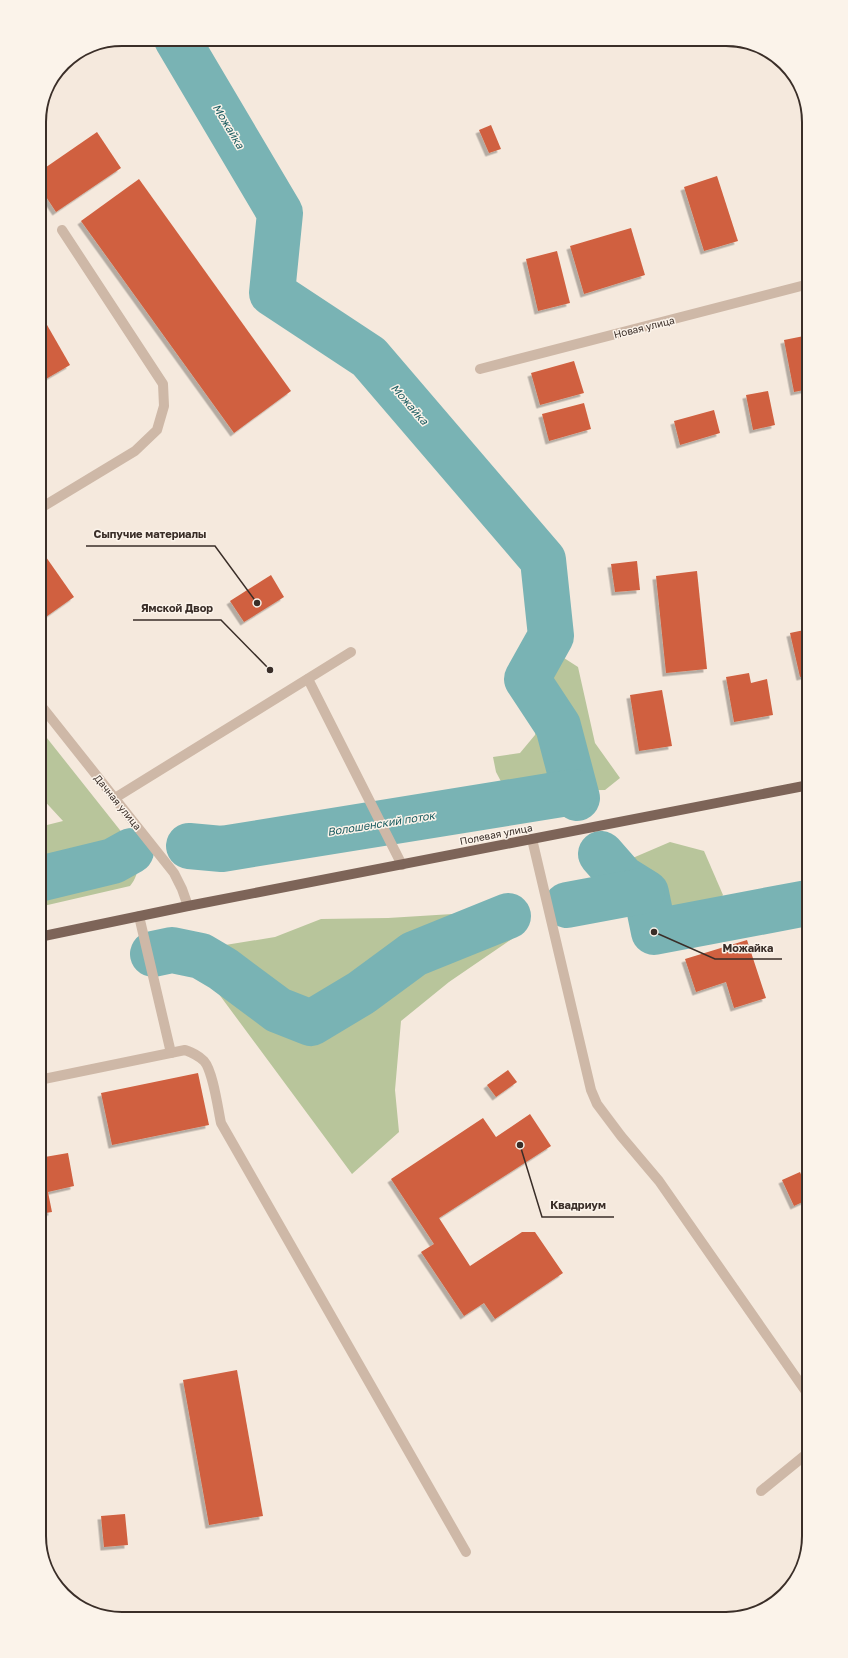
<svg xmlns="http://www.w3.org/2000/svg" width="848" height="1658" font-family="'Golos Text',sans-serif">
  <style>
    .green { fill: #b8c59b }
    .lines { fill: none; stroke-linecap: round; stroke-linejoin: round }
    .river { stroke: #79b3b4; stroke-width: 46 }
    .building { fill: #d0603f; filter: url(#shadow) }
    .minor { stroke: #ceb8a7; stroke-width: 10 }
    .major { stroke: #7d6458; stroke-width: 10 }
    .labels { text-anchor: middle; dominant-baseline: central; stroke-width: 3; stroke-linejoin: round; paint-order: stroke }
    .street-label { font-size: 10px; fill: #3a2e28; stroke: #fbf3ea }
    .water-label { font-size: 11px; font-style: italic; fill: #1a5c60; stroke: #fbf3ea }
    .rim { fill: none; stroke: #3a2e28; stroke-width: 2 }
    .leader { fill: none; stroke: #3a2e28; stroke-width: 1.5 }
    .callout-dot { fill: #3a2e28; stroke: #fbf3ea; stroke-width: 1.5 }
    .callout-label { font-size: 11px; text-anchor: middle; font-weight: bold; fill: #3a2e28; stroke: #fbf3ea; stroke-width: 3; stroke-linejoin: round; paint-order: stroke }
  </style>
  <defs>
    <filter id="shadow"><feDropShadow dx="-3.5" dy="3.5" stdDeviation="0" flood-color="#0004"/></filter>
  </defs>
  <rect width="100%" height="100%" fill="#f5e9dd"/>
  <g class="green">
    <polygon points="553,655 564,658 578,667 595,743 620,778 605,790 506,791 496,772 493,757 520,753 535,735"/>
    <path d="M39 728 135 849C140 862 139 875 130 886L39 907V827L63 821 39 795Z"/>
    <polygon points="670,842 704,851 723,895 711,911 669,914 630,876 628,860"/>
    <polygon points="501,911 516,926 517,934 512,939 449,982 401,1021 395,1090 399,1132 352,1174 207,978 213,947 275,937 321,919 388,918"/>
  </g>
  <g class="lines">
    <g class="river">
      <polyline points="177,39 280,213 272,293 369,357 543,560 551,636 527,679 558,726 577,798"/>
      <polyline points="189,846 222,849 574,792"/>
      <polyline points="601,854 622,878 646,893 654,932 807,903 809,906"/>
      <polyline points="39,879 113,861 131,851"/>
      <polyline points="567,905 642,891"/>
      <polyline points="153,954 172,950 201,956 223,969 278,1010 311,1023 361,993 414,954 508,916"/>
    </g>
  </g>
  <g class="building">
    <polygon points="491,125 501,149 489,153 479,130"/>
    <polygon points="97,132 121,168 56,212 39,186 39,172"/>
    <polygon points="717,176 738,241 704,251 684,187"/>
    <polygon points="139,179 291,391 234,433 81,221"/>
    <polygon points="631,228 645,275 584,294 570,246"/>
    <polygon points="557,251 570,303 538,311 526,259"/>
    <polygon points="39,311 70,365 39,383"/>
    <polygon points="809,335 809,389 794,392 784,340"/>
    <polygon points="574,361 584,393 540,405 531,373"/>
    <polygon points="768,391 775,425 753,430 746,395"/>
    <polygon points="584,403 591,429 549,441 542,414"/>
    <polygon points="714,410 720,433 680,445 674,421"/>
    <polygon points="39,547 74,597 43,619 39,614"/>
    <polygon points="637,561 640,590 615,592 611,564"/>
    <polygon points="697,571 707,669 666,673 656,576"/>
    <polygon points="271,575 284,597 244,622 230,601"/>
    <polygon points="809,629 809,675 800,677 790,633"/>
    <polygon points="749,673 751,683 767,679 773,715 734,722 726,677"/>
    <polygon points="662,690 672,746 639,751 630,695"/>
    <polygon points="747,940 766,998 734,1008 726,982 696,992 685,959"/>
    <polygon points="508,1070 517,1082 496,1097 487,1085"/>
    <polygon points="198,1073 209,1125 112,1145 101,1093"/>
    <polygon points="530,1114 551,1146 439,1218 470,1266 522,1232 535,1232 563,1273 495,1319 484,1303 464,1316 421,1252 434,1244 391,1179 483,1118 496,1137"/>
    <polygon points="68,1153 74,1186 48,1192 52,1212 39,1214 39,1158"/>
    <polygon points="800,1172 809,1194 809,1199 794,1206 782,1180"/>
    <polygon points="237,1370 263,1516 209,1525 183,1380"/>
    <polygon points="125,1514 128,1545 104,1547 101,1516"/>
  </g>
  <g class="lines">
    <g class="minor">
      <polyline points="480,369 809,284"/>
      <polyline points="39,509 135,451 157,430 164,406 163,384 62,230"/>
      <polyline points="308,679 402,865"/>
      <polyline points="39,703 174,873 182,889 188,906"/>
      <polyline points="115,798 351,652"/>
      <polyline points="532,839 591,1090 597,1104 621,1136 659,1181 809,1396"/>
      <polyline points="139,916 171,1053"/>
      <path d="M39 1080 185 1050C193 1053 198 1055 204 1061 213 1071 218 1109 221 1123L466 1552"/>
      <polyline points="761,1491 809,1452"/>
    </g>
    <polyline class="major" points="39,937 188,906 809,785"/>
  </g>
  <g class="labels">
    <g class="street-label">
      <text transform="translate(644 327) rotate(-14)">Новая улица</text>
      <text transform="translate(118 802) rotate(51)">Дачная улица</text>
      <text transform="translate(496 834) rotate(-11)">Полевая улица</text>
    </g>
    <g class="water-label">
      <text transform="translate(229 126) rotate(59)">Можайка</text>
      <text transform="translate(410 404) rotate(49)">Можайка</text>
      <text transform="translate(381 823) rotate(-9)">Волошенский поток</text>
    </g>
  </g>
  <path d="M0 0H848V1658H0ZM122 46H726A76 76 0 0 1 802 122V1536A76 76 0 0 1 726 1612H122A76 76 0 0 1 46 1536V122A76 76 0 0 1 122 46Z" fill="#fbf3ea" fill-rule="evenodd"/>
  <path class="rim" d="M122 46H726A76 76 0 0 1 802 122V1536A76 76 0 0 1 726 1612H122A76 76 0 0 1 46 1536V122A76 76 0 0 1 122 46Z"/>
  <path class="leader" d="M257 603L215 546H86M270 670L221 620H133M654 932L715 959H782M520 1145L542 1217H614"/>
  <g class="callout-dot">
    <circle cx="257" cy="603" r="4"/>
    <circle cx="270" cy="670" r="4"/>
    <circle cx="654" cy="932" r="4"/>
    <circle cx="520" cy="1145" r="4"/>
  </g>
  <g class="callout-label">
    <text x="150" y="538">Сыпучие материалы</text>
    <text x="177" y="612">Ямской Двор</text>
    <text x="748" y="952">Можайка</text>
    <text x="578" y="1209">Квадриум</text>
  </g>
</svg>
